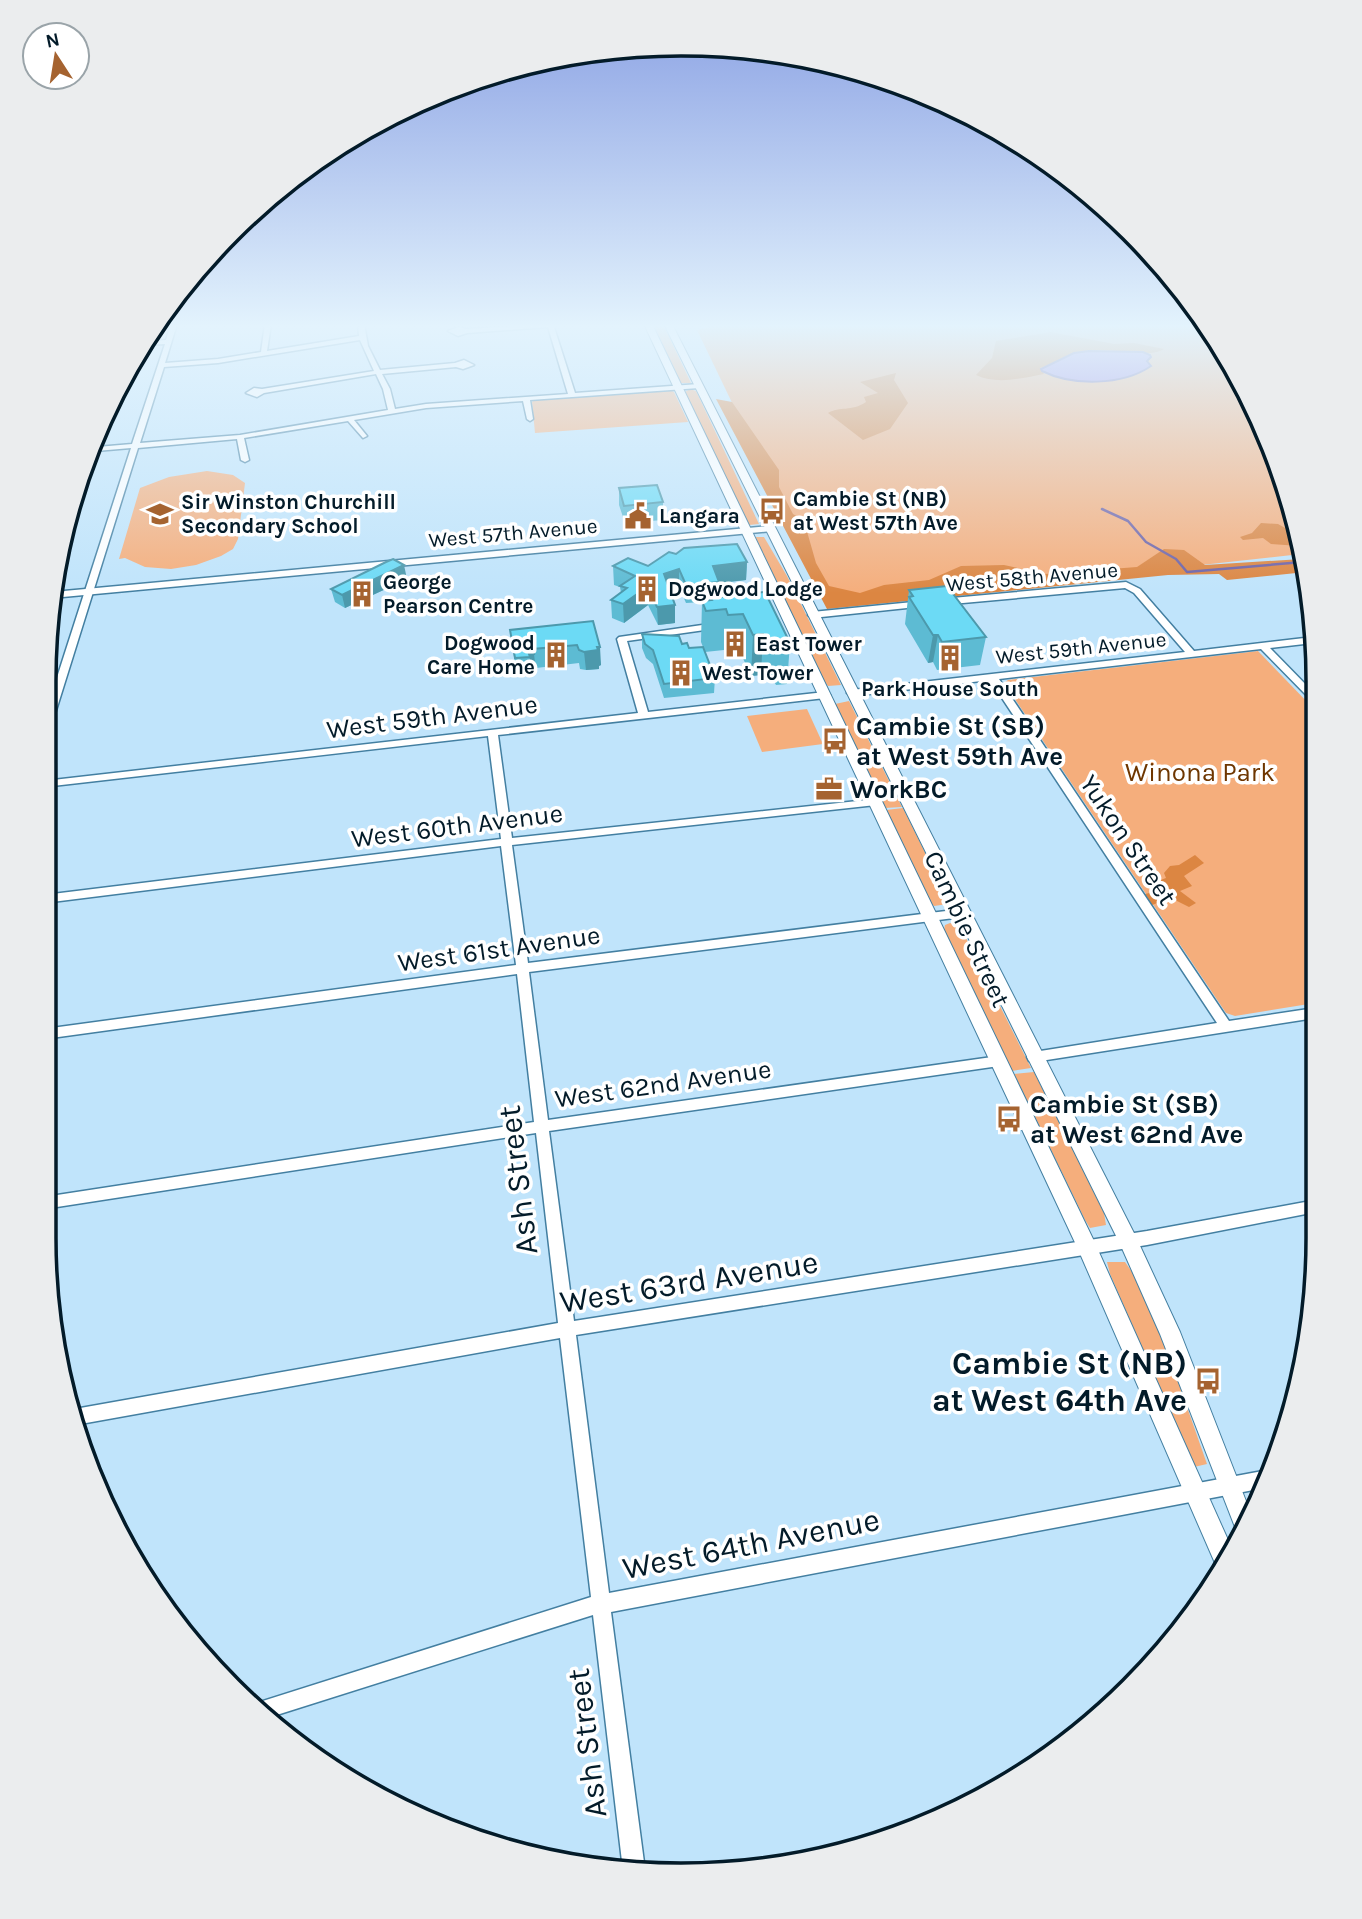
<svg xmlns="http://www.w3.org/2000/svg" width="1362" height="1919" font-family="Karla,sans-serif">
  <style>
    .green { fill: #f5ae7c }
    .forest { fill: #dc8642 }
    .water { fill: #9c81dc; stroke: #6e62a6; stroke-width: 2 }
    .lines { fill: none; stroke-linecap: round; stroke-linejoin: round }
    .stream { stroke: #6e62a6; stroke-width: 2.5 }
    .minor-casing { stroke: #437fa1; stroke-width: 3 }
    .tertiary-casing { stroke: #437fa1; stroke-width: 3 }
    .secondary-casing { stroke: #437fa1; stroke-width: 2 }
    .minor { fill: #fff; fill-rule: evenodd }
    .tertiary { fill: #fff; fill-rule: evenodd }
    .secondary { fill: #fff; fill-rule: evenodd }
    .wall { fill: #5dbbd3 }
    .shaded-wall { fill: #4c99ac }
    .building { fill: #6cdaf5; stroke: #4c99ac; stroke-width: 2 }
    .labels { text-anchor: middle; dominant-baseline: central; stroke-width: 7; stroke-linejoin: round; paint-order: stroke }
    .far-poi-label { font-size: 21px; font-weight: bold; fill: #031b29; stroke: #fff; text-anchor: start }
    .far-street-label { font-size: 21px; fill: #031b29; stroke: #fff }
    .street-label { font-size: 26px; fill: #031b29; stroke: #fff }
    .poi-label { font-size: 26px; font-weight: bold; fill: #031b29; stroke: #fff; text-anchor: start }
    .park-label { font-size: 26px; fill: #6e3600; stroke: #fff }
    .near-street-label { font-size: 32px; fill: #031b29; stroke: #fff }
    .near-poi-label { font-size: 32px; font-weight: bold; fill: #031b29; stroke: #fff; text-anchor: end }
    .rim { fill: none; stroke: #031b29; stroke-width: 3.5 }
  </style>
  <rect width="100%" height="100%" fill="#c0e4fb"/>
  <g class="green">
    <polygon points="653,324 663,324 691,383 681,383"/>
    <polygon points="722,324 1200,324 1270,437 1301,554 836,605 737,413 697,330"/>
    <polygon points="690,389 696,391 759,524 749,525 685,392"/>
    <polygon points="670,390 674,392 688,422 535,433 532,402 534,400"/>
    <polygon points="207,471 233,475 245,483 238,539 233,549 221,556 196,565 171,569 145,567 125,558 119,559 140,488 169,477"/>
    <polygon points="755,537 764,537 787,576 841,685 828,686 825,682"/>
    <polygon points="1258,651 1313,708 1315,1003 1235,1016 1226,1013 1004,683 1008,680"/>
    <polygon points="849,701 902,807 885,808 835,704"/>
    <polygon points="807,709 823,744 762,752 747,716"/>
    <polygon points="903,808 948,899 948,904 934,906 931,903 886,810"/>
    <polygon points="950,923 960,926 1031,1068 1012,1071 944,930 945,925"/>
    <polygon points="1034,1072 1104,1213 1106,1225 1090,1228 1085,1220 1014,1074"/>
    <polygon points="1107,1262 1125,1262 1137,1279 1167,1350 1207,1464 1194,1467 1110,1274"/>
  </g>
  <g class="forest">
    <path d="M1051 332 1114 344 1134 343 1164 349C1150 358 1120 350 1103 350 1076 349 1064 359 1040 368L1044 374C1023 378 997 385 976 375L992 358 996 341Z"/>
    <path d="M896 373 894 380 908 403 890 429 863 440 828 413C840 406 851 412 866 402L864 397 878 393 860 382Z"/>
    <polygon points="716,399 732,402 779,470 779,487 793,514 804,521 816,563 829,586 860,593 884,585 929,580 961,566 1004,565 1045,574 1137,567 1164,549 1184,550 1205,565 1302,559 1306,572 1227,580 1219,574 1168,575 827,609"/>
    <polygon points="1261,523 1278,524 1296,534 1299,546 1271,544 1263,538 1243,540 1240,537 1252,533"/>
    <polygon points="1195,855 1204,863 1184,876 1192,886 1180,891 1196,903 1189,907 1171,898 1152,905 1145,894 1162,890 1158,881 1166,878 1164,873 1170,866 1179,865"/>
  </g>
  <path class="water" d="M1089 351 1143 352 1150 355 1151 357 1147 361 1151 366C1122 386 1072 386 1042 371L1041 369 1074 353Z"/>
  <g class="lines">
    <polyline class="stream" points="1102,509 1128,521 1146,542 1176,559 1187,572 1303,562"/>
    <g class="minor-casing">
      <g id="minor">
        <path d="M171 324H177L165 363 218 359 261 352 265 324H271L267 351 359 336 358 324H364L368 346 380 370 455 363 464 360 474 365 463 369 456 367 382 374 390 389 395 409 426 404 568 394 548 327 467 333 458 336 448 331 459 327 466 329 553 324 575 393 699 384 702 386 699 388 530 400 533 419 530 421 527 419 523 401 426 408 354 420 367 436 363 438 348 421 244 438 249 460 245 462 241 460 237 439 138 448 49 733 44 736V718L131 448 96 451 97 447 132 444 165 344 144 345 147 341 166 340ZM360 340 374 371 262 389 254 388 246 393 257 397 264 393 376 374 383 389 388 410 240 435 140 443 164 367 218 363Z"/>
        <polygon points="1126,582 1140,589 1194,651 1313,637 1313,643 1270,648 1313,692 1313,700 1310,699 1261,649 999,679 1229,1021 1315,1008 1315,1018 1034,1062 1029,1061 1027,1057 1029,1053 1034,1052 1217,1023 990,680 852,696 847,693 852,690 1185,652 1134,593 1125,588 941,605 937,602 941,599"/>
        <polygon points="923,601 926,602 926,606 812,618 808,615 812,612"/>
        <polygon points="716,623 719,624 719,628 627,641 648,712 825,692 830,695 825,698 498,735 512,838 876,799 881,802 876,805 512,845 528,963 962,909 968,913 962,917 529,972 548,1120 999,1056 1004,1057 1006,1061 1004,1065 999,1066 549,1131 574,1321 1147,1231 1316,1200 1316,1212 1147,1245 576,1335 609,1593 1268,1470 1271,1471 1264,1488 611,1612 645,1870 623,1870 593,1615 264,1719 250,1705 591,1597 560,1338 75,1425 69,1410 558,1323 536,1133 44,1209 44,1197 534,1122 517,974 44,1039 44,1029 516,965 501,846 44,903 44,895 501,839 488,736 44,787 44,781 638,713 617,639 619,637"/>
      </g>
    </g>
    <g class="tertiary-casing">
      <polygon id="tertiary" points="769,526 774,529 772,531 52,598 53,592"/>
    </g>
    <g class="secondary-casing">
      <g id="secondary">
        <polygon points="644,324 652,324 1094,1241 1233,1551 1220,1571 1218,1570 1078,1249"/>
        <polygon points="664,324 672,324 1135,1235 1180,1332 1253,1519 1240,1540 1160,1334 1121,1246"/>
      </g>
    </g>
    <use href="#minor" class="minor"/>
    <use href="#tertiary" class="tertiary"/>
    <use href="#secondary" class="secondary"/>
  </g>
  <g class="wall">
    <polygon points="619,488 663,502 663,520 625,523 619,505"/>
    <polygon points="676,554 747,562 746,580 719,583 719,597 790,643 787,684 776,685 773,679 763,680 761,675 751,676 741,654 727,656 724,650 705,652 701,642 702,602 686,603 679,587 669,590 675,605 675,623 658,625 648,605 624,623 612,618 611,600 621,593 620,587 614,585 613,566 648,566"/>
    <polygon points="407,579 345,608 335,602 331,589"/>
    <polygon points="909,590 986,637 980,665 937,670 933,662 928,663 905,624"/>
    <polygon points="593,621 601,665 599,666 599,669 586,670 580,669 579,663 536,668 536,672 532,673 532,675 517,677 510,630"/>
    <polygon points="642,634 682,644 689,648 715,678 714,693 664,698 653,664 646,658 642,648"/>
  </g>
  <g class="shaded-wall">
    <polygon points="747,562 746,580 719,583 713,566"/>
    <polygon points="404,565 407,579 345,608 342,595"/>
    <polygon points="679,569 679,587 664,592 664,574"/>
    <polygon points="647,587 648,605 624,623 623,604"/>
    <polygon points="675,605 675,623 658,625 657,607"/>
    <polygon points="763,634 761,675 751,676 753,635"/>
    <polygon points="933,635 938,635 933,662 928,663"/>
    <polygon points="597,647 600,647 601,665 599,666 599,669 586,670 584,652"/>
    <polygon points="529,654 534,654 536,672 532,673"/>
  </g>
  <g class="building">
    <polygon points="657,485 663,502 624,506 619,488"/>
    <polygon points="737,544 747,562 713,566 719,582 686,585 679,569 664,574 675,605 657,607 647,587 623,604 611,600 627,588 620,586 635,576 613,566 628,558 648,566 669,552 676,554 684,548"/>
    <polygon points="393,559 404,565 342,595 331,589 386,562"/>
    <polygon points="947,586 986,637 942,642 938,635 933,635 909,597 913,596 909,590"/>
    <polygon points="765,592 790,643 779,644 776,638 766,639 763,634 753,635 743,614 728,615 726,609 706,611 702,601 712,600 711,598"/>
    <polygon points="593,621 600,647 597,647 598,650 584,652 579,650 577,645 533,649 534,654 529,654 530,657 515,658 510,630"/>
    <polygon points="642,634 679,636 682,644 687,643 689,648 703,647 715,678 664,684 653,650 645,644"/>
  </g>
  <linearGradient id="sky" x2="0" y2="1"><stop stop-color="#89a0e3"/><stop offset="0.55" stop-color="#e3f3fd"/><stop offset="1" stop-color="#e3f3fd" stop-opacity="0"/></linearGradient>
  <rect width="1362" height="593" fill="url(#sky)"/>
  <defs>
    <g id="bus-bare" transform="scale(2.1)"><path d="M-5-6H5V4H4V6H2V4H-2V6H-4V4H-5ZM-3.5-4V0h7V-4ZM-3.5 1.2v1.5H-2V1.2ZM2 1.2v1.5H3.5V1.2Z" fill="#a56330" stroke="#fff" stroke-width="2.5" paint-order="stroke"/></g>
    <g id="school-bare" transform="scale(2.1)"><path d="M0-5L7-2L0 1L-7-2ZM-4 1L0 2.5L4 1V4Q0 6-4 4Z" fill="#a56330" stroke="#fff" stroke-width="2.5" paint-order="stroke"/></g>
    <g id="civic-bare" transform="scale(2.1)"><path d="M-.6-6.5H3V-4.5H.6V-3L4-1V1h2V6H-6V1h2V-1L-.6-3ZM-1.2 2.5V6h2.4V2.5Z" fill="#a56330" stroke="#fff" stroke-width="2.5" paint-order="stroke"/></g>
    <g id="building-bare" transform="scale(2.1)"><path d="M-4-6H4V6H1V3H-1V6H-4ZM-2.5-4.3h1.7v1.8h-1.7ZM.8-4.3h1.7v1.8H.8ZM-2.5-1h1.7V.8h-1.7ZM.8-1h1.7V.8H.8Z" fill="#a56330" stroke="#fff" stroke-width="2.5" paint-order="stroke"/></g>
    <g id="office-bare" transform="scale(2.1)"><path d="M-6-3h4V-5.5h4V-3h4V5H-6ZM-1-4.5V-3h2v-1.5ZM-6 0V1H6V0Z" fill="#a56330" stroke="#fff" stroke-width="2.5" paint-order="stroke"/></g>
  </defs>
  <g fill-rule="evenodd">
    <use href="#bus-bare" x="772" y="511"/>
    <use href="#school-bare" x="160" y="514"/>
    <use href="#civic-bare" x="638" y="516"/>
    <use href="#building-bare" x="647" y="589"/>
    <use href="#building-bare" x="362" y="594"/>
    <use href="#building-bare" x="735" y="644"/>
    <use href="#building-bare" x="556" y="655"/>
    <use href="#building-bare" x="950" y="658"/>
    <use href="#building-bare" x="681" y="673"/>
    <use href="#bus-bare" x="835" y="741"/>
    <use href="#office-bare" x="829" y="789"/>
    <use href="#bus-bare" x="1009" y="1119"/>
    <use href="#bus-bare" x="1208" y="1381"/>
  </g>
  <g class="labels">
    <g class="far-poi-label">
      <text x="793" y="499">Cambie St (NB)<tspan x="793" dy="24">at West 57th Ave</tspan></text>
      <text x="181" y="502">Sir Winston Churchill<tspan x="181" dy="24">Secondary School</tspan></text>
      <text x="659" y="516">Langara</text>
      <text x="383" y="582">George<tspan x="383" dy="24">Pearson Centre</tspan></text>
      <text x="668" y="589">Dogwood Lodge</text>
      <text x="535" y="643" text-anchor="end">Dogwood<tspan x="535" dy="24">Care Home</tspan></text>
      <text x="756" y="644">East Tower</text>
      <text x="702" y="673">West Tower</text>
      <text x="950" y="689" text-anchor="middle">Park House South</text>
    </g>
    <g class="far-street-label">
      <text transform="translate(513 533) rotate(-5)">West 57th Avenue</text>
      <text transform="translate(1032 577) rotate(-5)">West 58th Avenue</text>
      <text transform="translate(1081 648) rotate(-6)">West 59th Avenue</text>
    </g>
    <g class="street-label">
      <text transform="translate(432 717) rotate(-7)">West 59th Avenue</text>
      <text transform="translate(457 826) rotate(-7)">West 60th Avenue</text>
      <text transform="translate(1128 840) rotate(56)">Yukon Street</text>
      <text transform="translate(967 929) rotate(65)">Cambie Street</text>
      <text transform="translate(499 949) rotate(-8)">West 61st Avenue</text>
      <text transform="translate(663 1084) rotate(-8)">West 62nd Avenue</text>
    </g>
    <g class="poi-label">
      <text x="856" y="726">Cambie St (SB)<tspan x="856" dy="30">at West 59th Ave</tspan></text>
      <text x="850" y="789">WorkBC</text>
      <text x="1030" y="1104">Cambie St (SB)<tspan x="1030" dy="30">at West 62nd Ave</tspan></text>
    </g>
    <g class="park-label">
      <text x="1200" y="772">Winona Park</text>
    </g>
    <g class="near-street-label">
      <text transform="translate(518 1180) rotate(-97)">Ash Street</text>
      <text transform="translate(689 1282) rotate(-9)">West 63rd Avenue</text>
      <text transform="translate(751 1544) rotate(-11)">West 64th Avenue</text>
      <text transform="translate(587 1743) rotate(-97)">Ash Street</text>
    </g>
    <g class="near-poi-label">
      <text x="1187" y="1363">Cambie St (NB)<tspan x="1187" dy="37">at West 64th Ave</tspan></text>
    </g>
  </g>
  <path d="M0 0H1362V1919H0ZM681 56H681A625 625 0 0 1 1306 681V1238A625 625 0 0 1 681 1863H681A625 625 0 0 1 56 1238V681A625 625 0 0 1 681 56Z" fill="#ebedee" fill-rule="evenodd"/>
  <path class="rim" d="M681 56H681A625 625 0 0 1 1306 681V1238A625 625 0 0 1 681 1863H681A625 625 0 0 1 56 1238V681A625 625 0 0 1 681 56Z"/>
  <g transform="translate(56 56) rotate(348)"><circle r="33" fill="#ffffff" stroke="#9aa4a9" stroke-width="2"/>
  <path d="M0-5L12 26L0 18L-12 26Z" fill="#a56330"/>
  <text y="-10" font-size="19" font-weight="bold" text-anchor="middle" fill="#031b29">N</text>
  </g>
</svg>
